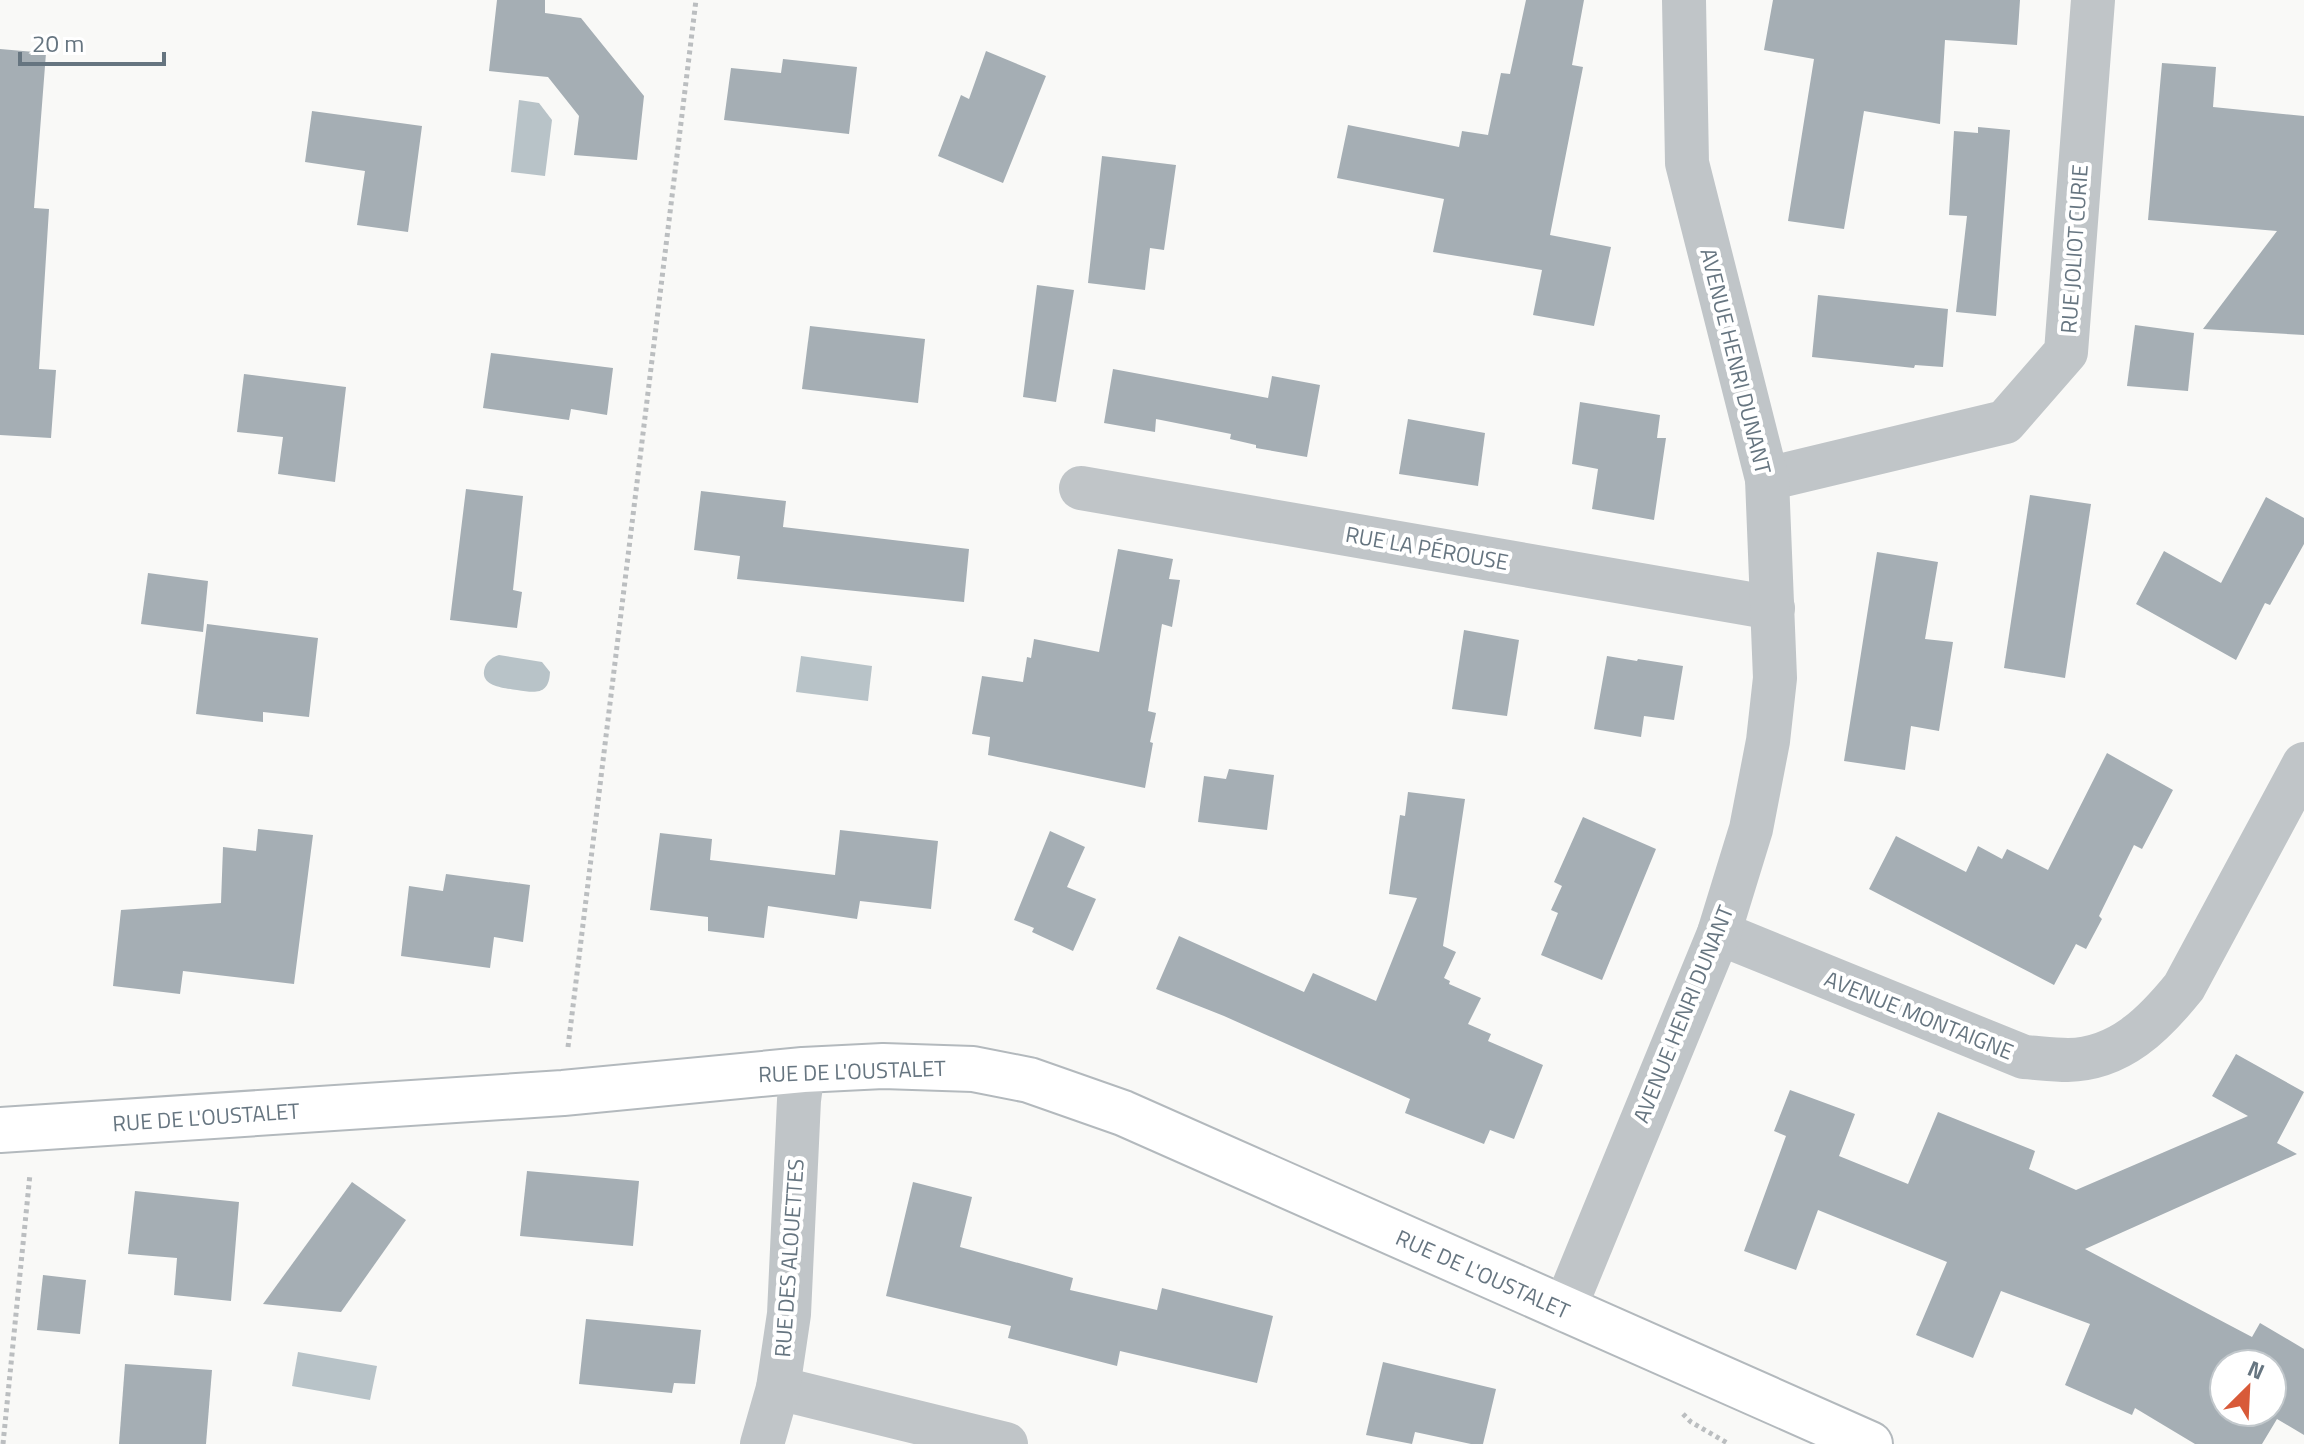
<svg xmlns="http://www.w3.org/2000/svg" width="2304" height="1444" font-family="'Titillium Web',sans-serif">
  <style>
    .water { fill: #b8c3c8 }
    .building { fill: #a5aeb4; fill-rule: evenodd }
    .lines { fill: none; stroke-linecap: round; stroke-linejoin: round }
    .secondary-casing { stroke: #b3b9bd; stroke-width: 48 }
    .path { stroke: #bbbec0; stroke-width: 5; stroke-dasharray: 4 4; stroke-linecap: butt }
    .street { stroke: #c0c5c8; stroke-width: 44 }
    .secondary { stroke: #fff; stroke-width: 44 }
    .labels { text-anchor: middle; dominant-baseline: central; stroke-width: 8; stroke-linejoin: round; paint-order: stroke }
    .street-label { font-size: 22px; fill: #667580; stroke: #fff }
  </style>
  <rect width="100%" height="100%" fill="#f9f9f7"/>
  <g class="water">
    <polygon points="519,100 539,103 552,120 545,176 511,172"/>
    <path d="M499 655 542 662 550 672C549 695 536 693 517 690 505 688 478 687 485 667 488 660 493 657 499 655Z"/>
    <polygon points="801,656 872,666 868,701 796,692"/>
    <polygon points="298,1352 377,1366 370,1400 292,1386"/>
  </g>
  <g class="building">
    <polygon points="497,0 545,0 545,13 581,18 644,96 637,160 574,155 579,116 548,77 489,71"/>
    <polygon points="1526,0 1584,0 1572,65 1583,67 1550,235 1611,247 1594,326 1533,315 1542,270 1433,252 1444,199 1337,178 1348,125 1459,147 1462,131 1488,135 1501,73 1510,74"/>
    <polygon points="1773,0 2020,0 2017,45 1945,40 1940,124 1864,111 1844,229 1788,221 1814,59 1764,50"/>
    <polygon points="0,49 46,53 34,208 49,209 39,369 56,370 51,438 0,435"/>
    <polygon points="986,51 1046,76 1003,183 938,156 961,95 969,99"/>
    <polygon points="783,59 857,67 849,134 724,120 731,68 781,73"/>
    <polygon points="2162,63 2216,67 2213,107 2304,116 2304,335 2203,329 2277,231 2148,220"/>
    <polygon points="312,111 422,126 408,232 357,225 365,171 305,162"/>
    <polygon points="1978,127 2010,130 1996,316 1956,312 1967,216 1949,215 1954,131 1978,133"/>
    <polygon points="1102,156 1176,165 1164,250 1150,248 1145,290 1088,283"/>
    <polygon points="1037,285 1074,290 1056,402 1023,397"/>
    <polygon points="1818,295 1948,309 1943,367 1915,365 1914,368 1812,357"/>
    <polygon points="2135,325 2194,333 2188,391 2127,386"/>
    <polygon points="810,326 925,339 918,403 802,389"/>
    <polygon points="491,353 613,368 607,415 571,409 569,420 483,408"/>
    <polygon points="1113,369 1268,398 1272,376 1320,385 1307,457 1256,448 1256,445 1230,439 1231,434 1156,419 1155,432 1104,423"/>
    <polygon points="244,374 346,387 335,482 278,474 283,437 237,432"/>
    <polygon points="1580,402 1660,415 1657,438 1666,438 1654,520 1592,509 1598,469 1572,464"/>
    <polygon points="1408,419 1485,433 1478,486 1399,474"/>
    <polygon points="466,489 523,496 513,590 522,592 517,628 450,620"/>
    <polygon points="701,491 786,501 783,527 969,549 964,602 737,579 740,556 694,550"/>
    <polygon points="2030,495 2091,504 2065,678 2004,668"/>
    <polygon points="2266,497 2304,518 2304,544 2270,605 2265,603 2236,660 2136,604 2164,551 2221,583"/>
    <polygon points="1118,549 1173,559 1169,579 1180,580 1172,627 1162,624 1148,711 1156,713 1150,742 1153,743 1145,788 988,755 990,737 972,734 982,676 1023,682 1027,657 1031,658 1034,639 1099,652"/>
    <polygon points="1877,552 1938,562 1925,639 1953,642 1939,731 1911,726 1905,770 1844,761"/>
    <polygon points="148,573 208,581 203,632 141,624"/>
    <polygon points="207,624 318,638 309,717 263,712 263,722 196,714"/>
    <polygon points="1464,630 1519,640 1507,716 1452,709"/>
    <polygon points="1607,656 1637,661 1638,659 1683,666 1674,720 1644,716 1641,737 1594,729"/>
    <polygon points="2107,753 2173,790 2142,849 2134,845 2099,916 2102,919 2086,949 2076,944 2054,985 1869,889 1896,836 1966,872 1978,846 2002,859 2007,849 2048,870"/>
    <polygon points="1229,769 1274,775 1267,830 1198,822 1204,776 1226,779"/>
    <polygon points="1408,792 1465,799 1443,946 1456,952 1444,978 1450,981 1449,984 1481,998 1468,1024 1491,1034 1488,1041 1543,1065 1514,1139 1490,1130 1484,1144 1405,1113 1410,1099 1224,1016 1156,989 1179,936 1304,992 1313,973 1376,1001 1417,898 1389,894 1400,815 1405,816"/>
    <polygon points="1583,817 1656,849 1602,980 1541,955 1558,913 1551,910 1562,886 1554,882"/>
    <polygon points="258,829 313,835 294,984 183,971 180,994 113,986 121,910 221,903 223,847 256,851"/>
    <polygon points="840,830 938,841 931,909 860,901 857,919 768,906 764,938 708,931 708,917 650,910 660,833 712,839 710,860 835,875"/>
    <polygon points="1050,831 1085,847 1067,887 1096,899 1073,951 1032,932 1034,928 1014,920"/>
    <polygon points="446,874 530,885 523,942 494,937 490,968 401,956 409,886 443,891"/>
    <path d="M2236 1054 2304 1092 2277 1143 2297 1154 2085 1249 2252 1337 2260 1323 2304 1349V1435L2277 1419 2262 1444H2195L2135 1408 2132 1415 2065 1385 2090 1324 2001 1291 1973 1358 1916 1335 1947 1262 1818 1210 1796 1270 1744 1251 1786 1136 1774 1131 1790 1090 1855 1114 1839 1156 1908 1184 1938 1112 2035 1151 2029 1169 2076 1190 2248 1116 2212 1096ZM2224 1364H2272V1412H2224Z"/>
    <polygon points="527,1171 639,1181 633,1246 520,1236"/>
    <polygon points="352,1182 406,1220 341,1312 263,1304"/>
    <polygon points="913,1182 972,1197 960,1247 1073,1278 1070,1290 1157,1310 1162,1288 1273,1316 1257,1383 1120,1351 1117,1366 1008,1338 1011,1326 886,1296"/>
    <polygon points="135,1191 239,1202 231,1301 174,1295 177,1258 128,1254"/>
    <polygon points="43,1275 86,1280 80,1334 37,1330"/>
    <polygon points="586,1319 701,1330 695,1384 674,1383 672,1393 579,1384"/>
    <polygon points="1383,1362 1496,1389 1483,1444 1471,1444 1415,1432 1412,1444 1366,1435"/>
    <polygon points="125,1364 212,1370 206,1444 119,1444"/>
  </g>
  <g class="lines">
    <g class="secondary-casing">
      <polyline id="secondary" points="0,1130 563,1093 803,1070 883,1066 973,1069 1029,1080 1123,1113 1870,1444"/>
    </g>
    <g class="path">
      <polyline points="568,1047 696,0"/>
      <polyline points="1683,1414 1691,1422 1729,1444"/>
      <polyline points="3,1444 30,1174"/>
    </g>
    <g class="street">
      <polyline points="1767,479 2005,422 2066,352 2093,0"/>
      <polyline points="1081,488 1773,608"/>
      <path d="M1719 933 2024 1057C2039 1058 2053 1060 2068 1060 2120 1059 2154 1024 2184 987L2304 764"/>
      <polyline points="1564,1310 1719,933 1751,829 1768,741 1775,678 1767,479 1687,163 1684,0"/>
      <polyline points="778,1388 1006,1444"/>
      <polyline points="762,1444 778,1388 789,1314 799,1100 803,1070"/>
    </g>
    <use href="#secondary" class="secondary"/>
  </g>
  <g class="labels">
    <g class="street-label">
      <text transform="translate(2074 249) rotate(-86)">RUE JOLIOT CURIE</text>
      <text transform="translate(1736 361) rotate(76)">AVENUE HENRI DUNANT</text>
      <text transform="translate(1427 548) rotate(10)">RUE LA PÉROUSE</text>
      <text transform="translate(1683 1014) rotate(-68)">AVENUE HENRI DUNANT</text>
      <text transform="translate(1919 1015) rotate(22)">AVENUE MONTAIGNE</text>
      <text transform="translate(852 1071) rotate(-2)">RUE DE L'OUSTALET</text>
      <text transform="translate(206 1117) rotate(-4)">RUE DE L'OUSTALET</text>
      <text transform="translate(789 1258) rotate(-86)">RUE DES ALOUETTES</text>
      <text transform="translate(1483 1274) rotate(24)">RUE DE L'OUSTALET</text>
    </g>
  </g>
  <g transform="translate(2248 1388) rotate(24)"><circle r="38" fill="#ffffff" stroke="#c2c8cc" stroke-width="2"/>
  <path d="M0-6L14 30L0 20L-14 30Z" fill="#d85a39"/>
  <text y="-12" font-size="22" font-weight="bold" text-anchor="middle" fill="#667580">N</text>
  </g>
  <path d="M20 52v12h144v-12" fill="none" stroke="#667580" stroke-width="4"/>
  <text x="32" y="52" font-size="24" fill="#667580" stroke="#ffffff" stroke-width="6" paint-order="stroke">20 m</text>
</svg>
